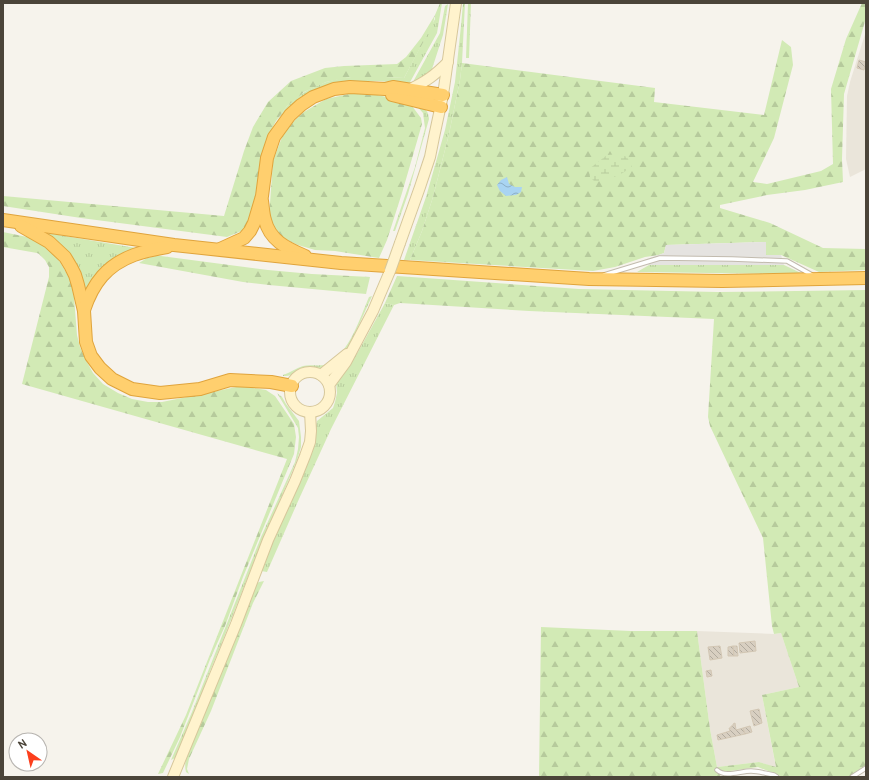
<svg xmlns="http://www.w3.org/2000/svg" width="869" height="780" font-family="Overpass,sans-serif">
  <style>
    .residential { fill: #eae5da }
    .grass { fill: url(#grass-tufts) }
    .forest { fill: url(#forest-firs) }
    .wetland { fill: url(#wetland-marsh) }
    .parking { fill: #e5e3e0 }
    .water { fill: url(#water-waves) }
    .building { fill: url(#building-back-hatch); stroke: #d3c7b4 }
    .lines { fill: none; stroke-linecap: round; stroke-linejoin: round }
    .lane-casing { stroke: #c2bbae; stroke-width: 5.5 }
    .secondary-casing { stroke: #d6c79b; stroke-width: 12 }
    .highway-casing { stroke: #e0a43c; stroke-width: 14 }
    .lane { stroke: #fff; stroke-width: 3.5 }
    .secondary { stroke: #fff3cd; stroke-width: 10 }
    .highway { stroke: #ffcf6e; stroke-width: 12 }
    .secondary-bridge-casing { stroke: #d6c79b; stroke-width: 12; stroke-linecap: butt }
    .secondary-bridge { stroke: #fff3cd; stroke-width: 10 }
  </style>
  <defs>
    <pattern id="grass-tufts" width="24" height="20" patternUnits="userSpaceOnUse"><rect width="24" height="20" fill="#d2eab5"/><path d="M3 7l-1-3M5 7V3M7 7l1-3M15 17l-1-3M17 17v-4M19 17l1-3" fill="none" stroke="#b6ca9c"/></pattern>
    <pattern id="forest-firs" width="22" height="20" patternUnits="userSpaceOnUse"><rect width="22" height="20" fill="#d2eab5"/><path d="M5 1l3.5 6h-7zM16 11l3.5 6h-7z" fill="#b6ca9c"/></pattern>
    <pattern id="wetland-marsh" width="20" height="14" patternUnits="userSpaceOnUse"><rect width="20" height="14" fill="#d2eab5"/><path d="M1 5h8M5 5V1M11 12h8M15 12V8" fill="none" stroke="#b6ca9c"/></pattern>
    <pattern id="water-waves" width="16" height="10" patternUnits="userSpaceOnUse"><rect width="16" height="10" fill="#a9d4f2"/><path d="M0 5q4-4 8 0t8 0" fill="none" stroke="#8caec5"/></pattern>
    <pattern id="building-back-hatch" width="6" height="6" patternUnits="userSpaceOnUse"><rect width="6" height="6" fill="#d8cfc1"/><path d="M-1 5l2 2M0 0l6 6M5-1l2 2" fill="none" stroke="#b1aa9e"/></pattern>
  </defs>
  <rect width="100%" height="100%" fill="#f6f3ec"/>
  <g class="residential">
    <polygon points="866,31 866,169 850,177 846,159 847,96 850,82"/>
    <polygon points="697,631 774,634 781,633 799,687 762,695 776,768 759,762 717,767 710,729"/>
  </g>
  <g class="grass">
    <path d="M440 3H442L437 33 409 84 379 81H356L308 94 290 106 276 121C280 116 283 111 287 106 303 89 328 79 351 77 368 75 386 77 404 78L435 19V15Z"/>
    <polygon points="463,3 465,3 462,63 460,80 449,134 433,197 422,231 410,260 404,260 426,197 445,130 455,82 461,26"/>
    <polygon points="468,3 471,3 469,58 466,58"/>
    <polygon points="448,4 443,35 432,69 429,74 414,83 414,80 440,33 445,6"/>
    <path d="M414 103C423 108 428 108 429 119L408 194 395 231H393L415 167 425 128 423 113Z"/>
    <polygon points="41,232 142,249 84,298 82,282"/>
    <polygon points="649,265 784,265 801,273 800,275 778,274 637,272"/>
    <path d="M372 296 349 347 344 353 321 369C313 367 302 367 295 372 294 372 293 373 292 374 290 376 286 376 283 376V375C290 373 296 368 303 366 311 364 319 367 327 364 349 354 360 318 369 297Z"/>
    <polygon points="385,303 394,305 331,429 299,499 267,572 261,571 312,445 317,421 333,408 335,402 337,393 336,382 358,352"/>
    <polygon points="277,393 282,397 286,404 299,421 301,437 301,447 297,460 251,569 221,645 208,676 198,708 175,758 171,760 192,712 261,537 295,462 298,449 299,437 298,428"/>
  </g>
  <g class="forest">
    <polygon points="862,3 866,3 866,18 844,94 842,159 843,182 805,190 767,195 720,205 720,208 770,223 823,248 866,249 866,270 819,272 781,255 766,255 766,242 666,245 664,253 659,255 645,257 615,267 593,271 410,260 422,231 433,197 449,134 460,80 462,63 655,88 654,102 764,115 782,40 791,47 793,65 774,138 753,182 767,184 821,171 833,164 831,89 846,39"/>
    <polygon points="435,15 433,24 404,78 379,77 350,77 326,82 304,92 287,106 276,121 266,140 260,168 251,224 244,230 227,237 81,218 3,206 3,196 224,216 244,151 253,127 268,102 291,81 325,68 344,66 397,64 406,57 421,38"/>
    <polygon points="364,92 409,102 421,118 422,124 402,193 387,240 379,258 335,251 315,250 298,245 281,237 273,227 269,217 273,161 282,137 289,127 295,120 304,112 326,99 349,94"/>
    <polygon points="3,232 32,238 44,245 57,257 73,284 77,335 80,347 87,362 93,373 103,384 118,393 132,399 148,402 162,402 222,390 241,386 266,390 275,396 294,424 296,437 294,454 243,577 225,626 211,657 180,737 163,773 158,774 186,715 287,459 22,384 49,277 49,267 45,260 39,254 37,253 3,247"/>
    <polygon points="155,256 161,256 268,270 312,274 370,277 366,294 269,285 243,282 139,263 147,258"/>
    <polygon points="397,276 579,289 718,292 866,290 866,765 848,777 783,777 758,767 723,772 719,777 539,777 541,627 631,631 697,631 710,729 717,767 759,762 776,767 762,695 799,687 781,633 774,634 772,626 763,538 710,426 708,417 714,319 529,311 400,303 394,305 385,303"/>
    <path d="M264 581 253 603 211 711 189 759 187 769 189 774 186 772C184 764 186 757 189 749L256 584 259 582Z"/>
  </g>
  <path class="wetland" d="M619 154 627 157 632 167C619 176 611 179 595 182L590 177 589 169 607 155Z"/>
  <polygon class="parking" points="766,242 766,255 781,255 784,265 649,265 644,260 664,253 666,245"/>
  <polygon class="water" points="507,177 509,184 515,187 522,187 521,192 516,195 506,196 500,191 497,185 501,180"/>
  <g class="building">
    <polygon points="859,60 866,62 864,70 857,68"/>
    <polygon points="755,641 756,651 740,653 739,643"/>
    <polygon points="720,646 722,658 710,660 708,647"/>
    <polygon points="733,646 734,656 728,656 728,647"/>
    <polygon points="733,646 737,646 738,656 734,656"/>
    <polygon points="711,670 712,676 707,677 706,671"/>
    <polygon points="759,709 762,723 754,726 750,711"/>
    <polygon points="735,723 736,730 743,728 745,734 718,740 717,735 730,731 729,728 731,728 731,726 733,726 733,724"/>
    <polygon points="750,726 752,732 745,734 743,728"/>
  </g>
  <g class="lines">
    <g class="lane-casing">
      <g id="lane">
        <polyline points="604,275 660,258 732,259 787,261 812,275"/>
        <path d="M717 770C726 778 740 771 751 771 759 771 767 774 774 775L777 777"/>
        <polyline points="852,777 866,768"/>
      </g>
    </g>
    <g class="secondary-casing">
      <g id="secondary">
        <path d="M408 90C426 82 435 75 448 62"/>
        <polyline points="400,243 420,187 430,157 434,137 443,95 456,3"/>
        <circle cx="310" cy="392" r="20"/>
        <polyline points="321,375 347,354"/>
        <polyline points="329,385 346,362 373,311 390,271"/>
        <polyline points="173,777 236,624 268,540 295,481 305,456 310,442 311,431 310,412"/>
      </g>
    </g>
    <g class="highway-casing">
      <g id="highway">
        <polyline points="392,95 441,107"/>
        <path d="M262 201C263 207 263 214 265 220 270 241 287 248 305 256"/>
        <polyline points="3,220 174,245 341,263 589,279 722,281 820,279 866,278"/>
        <polyline points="21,226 49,242 65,257 71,267 75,275 78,285 84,311 86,342 91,356 100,368 112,379 132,389 160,393 200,389 230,380 271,382 292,386"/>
        <polyline points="220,249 244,238 250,231 254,223 262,196 267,158 274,137 290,115 301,105 313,97 334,89 350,87 385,89 393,87 443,95"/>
        <path d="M84 310C93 283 107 265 134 255 145 251 156 249 167 247"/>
      </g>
    </g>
    <use href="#lane" class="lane"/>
    <use href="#secondary" class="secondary"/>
    <use href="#highway" class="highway"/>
    <g class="secondary-bridge-casing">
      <polyline id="secondary-bridge" points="390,271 400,243"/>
    </g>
    <use href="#secondary-bridge" class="secondary-bridge"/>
  </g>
  <rect width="869" height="780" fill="none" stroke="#4b4439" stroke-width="8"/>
  <g transform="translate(28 752) rotate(326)"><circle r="19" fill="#ffffff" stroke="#b7b4b0"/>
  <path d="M0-3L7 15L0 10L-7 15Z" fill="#fc3f1d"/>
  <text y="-6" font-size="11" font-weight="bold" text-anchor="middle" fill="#4b4439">N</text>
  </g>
</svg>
